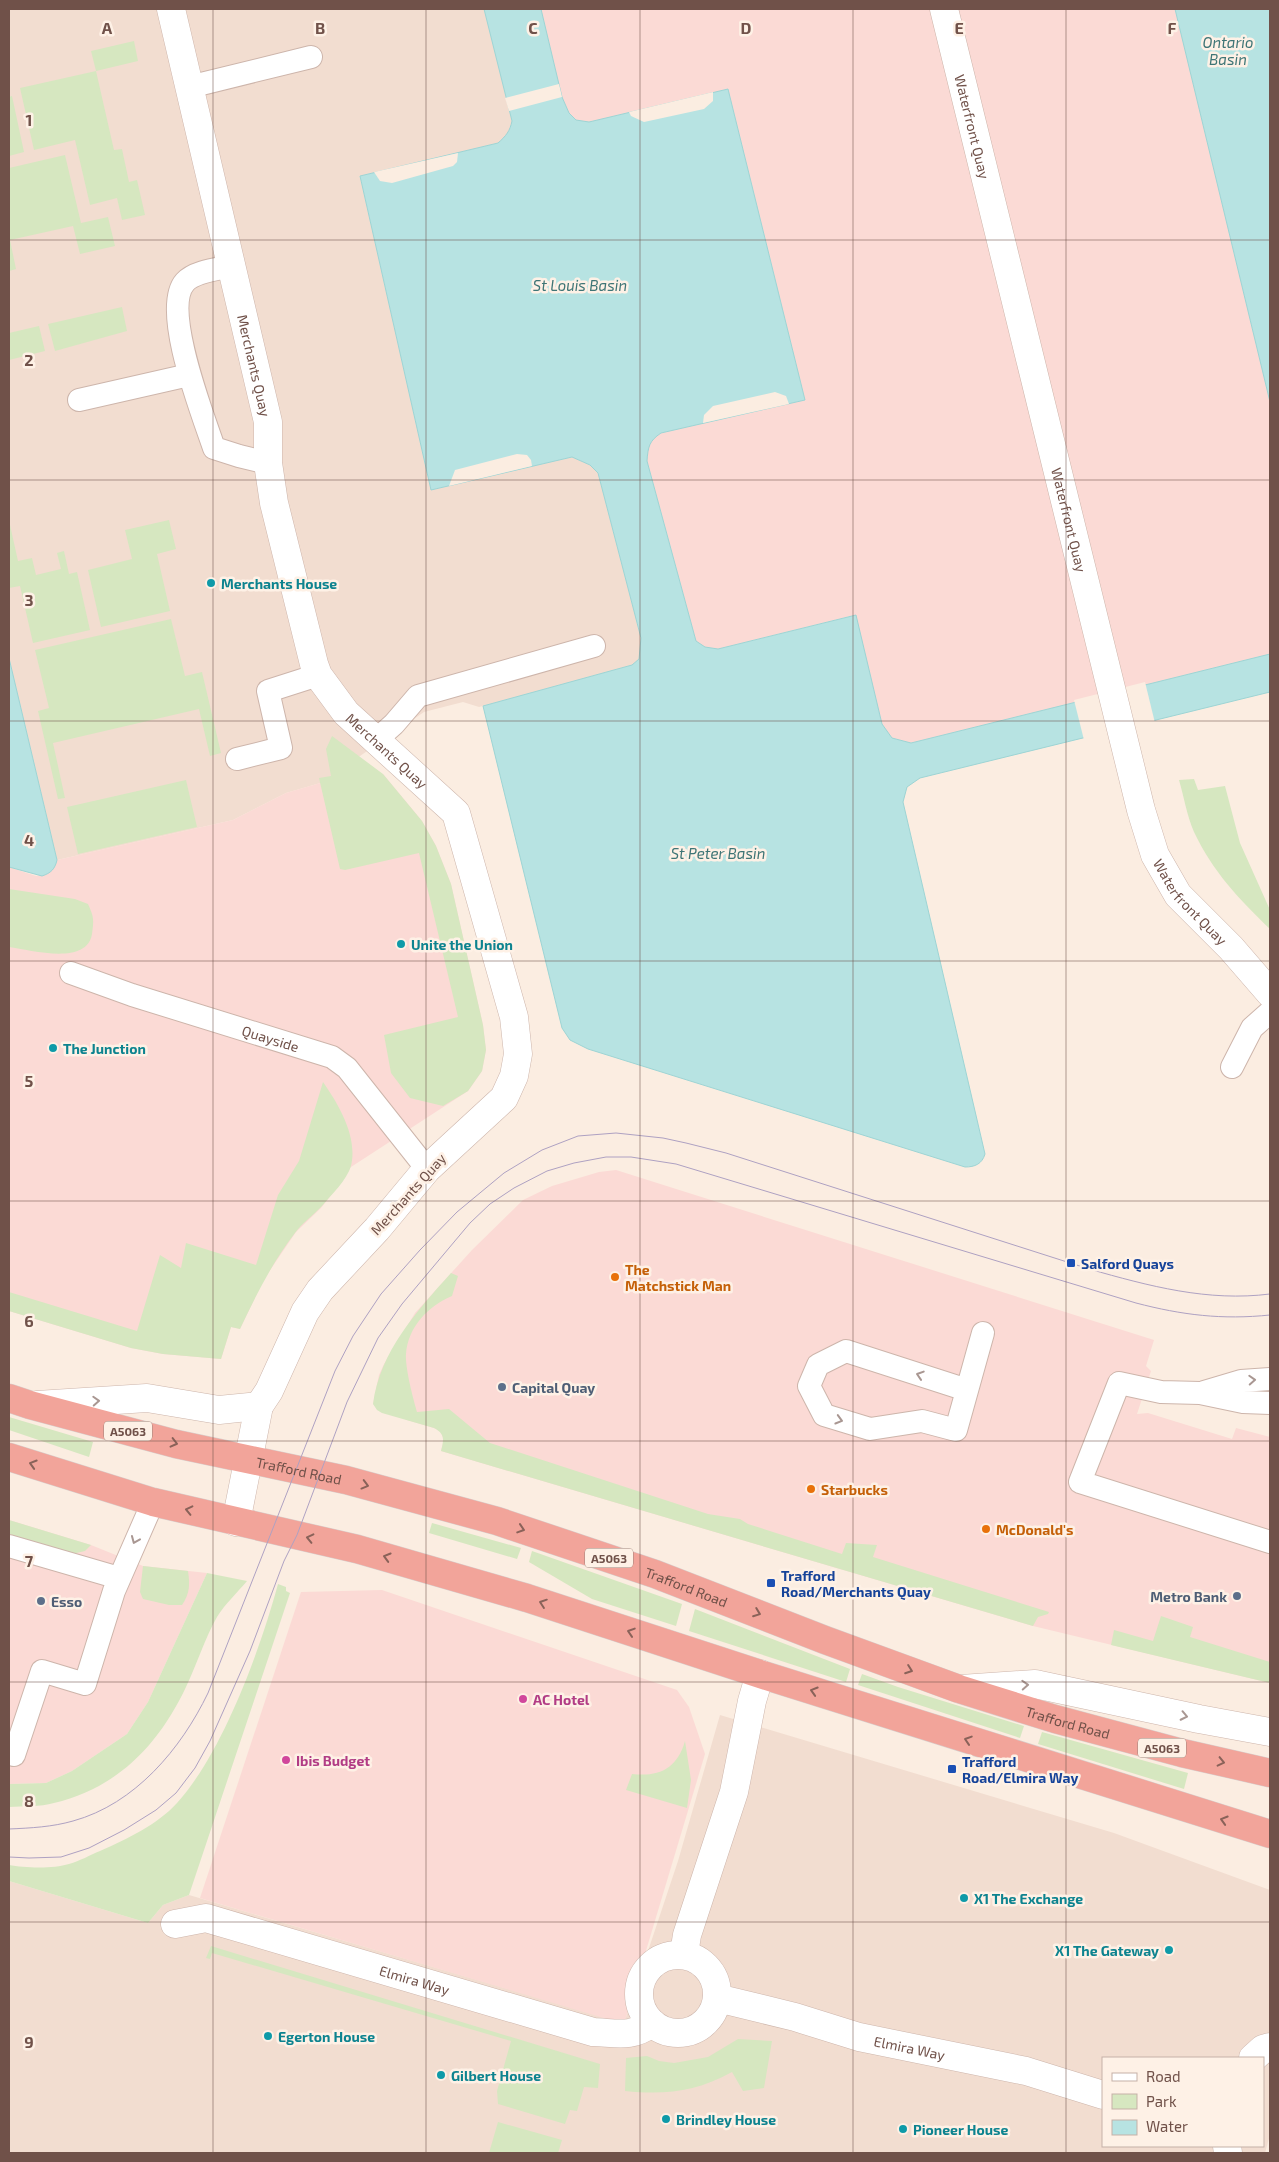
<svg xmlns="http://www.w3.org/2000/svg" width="1279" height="2162" font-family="'Exo 2',sans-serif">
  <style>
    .residential { fill: #f2ddd0; fill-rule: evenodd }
    .commercial { fill: #fbdad5 }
    .green { fill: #d6e7c0 }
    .water { fill: #b7e3e2; stroke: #9dd4d4 }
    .pier { fill: #fbede1 }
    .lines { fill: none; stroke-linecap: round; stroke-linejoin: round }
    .lane-casing { stroke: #cdb5ab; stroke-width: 24 }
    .street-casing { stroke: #cdb5ab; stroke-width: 29 }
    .highway-casing { stroke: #d7cecc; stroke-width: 29 }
    .lane { stroke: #fff; stroke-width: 22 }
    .street { stroke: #fff; stroke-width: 28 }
    .highway { stroke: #f2a49a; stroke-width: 28 }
    .tram { stroke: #aea1c2; stroke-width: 1 }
    .oneway { stroke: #a99792 }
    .oneway2 { stroke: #8a6259 }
    .grid { fill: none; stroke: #705149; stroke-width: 1; stroke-opacity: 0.55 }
    .culture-dot { fill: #0f9aa8; stroke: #fef1e6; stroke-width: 2 }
    .transit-dot { fill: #1a4fb4; stroke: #fef1e6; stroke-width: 2 }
    .food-dot { fill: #e8710a; stroke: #fef1e6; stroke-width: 2 }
    .service-dot { fill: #5c6f8a; stroke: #fef1e6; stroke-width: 2 }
    .hotel-dot { fill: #d1479c; stroke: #fef1e6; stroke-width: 2 }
    .labels { text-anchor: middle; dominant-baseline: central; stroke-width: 5; stroke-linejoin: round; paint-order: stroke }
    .shield { fill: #fef1e6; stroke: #9b8178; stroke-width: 1 }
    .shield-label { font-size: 12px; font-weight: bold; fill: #705149 }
    .street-label { font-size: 14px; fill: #705149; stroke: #fef1e6 }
    .culture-label { font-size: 14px; font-weight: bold; fill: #0d838f; stroke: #fef1e6; text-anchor: start }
    .transit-label { font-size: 14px; font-weight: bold; fill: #164399; stroke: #fef1e6; text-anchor: start }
    .food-label { font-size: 14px; font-weight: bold; fill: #c56008; stroke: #fef1e6; text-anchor: start }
    .service-label { font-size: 14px; font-weight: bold; fill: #4e5e75; stroke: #fef1e6; text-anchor: start }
    .hotel-label { font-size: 14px; font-weight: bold; fill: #b23c85; stroke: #fef1e6; text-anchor: start }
    .water-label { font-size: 15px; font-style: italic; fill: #3e7576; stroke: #fef1e6 }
    .grid-label { font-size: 16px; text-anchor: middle; font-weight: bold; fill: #705149; stroke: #fef1e6; stroke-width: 5; stroke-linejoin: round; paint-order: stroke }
  </style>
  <rect width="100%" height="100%" fill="#fbede1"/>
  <g class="residential">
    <polygon points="9,9 484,9 512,121 511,129 505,137 498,143 360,176 431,490 572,457 590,465 598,473 641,638 639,659 632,665 479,707 463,702 424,712 360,756 334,779 286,793 233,820 57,860 9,658"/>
    <path d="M720 1715 1114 1833 1270 1890V2135L1265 2153H9V1881L148 1923 163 1905 189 1895 624 2023 678 1861ZM1103 2058H1263V2146H1103Z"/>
  </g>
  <g class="commercial">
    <polygon points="541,9 1175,9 1270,402 1270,654 911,743 892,738 882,724 855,615 718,649 705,647 696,641 647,461 648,446 653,439 661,433 805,400 728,89 589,122 576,120 569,113 562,97"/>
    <polygon points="383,774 422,821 436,846 451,884 483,1025 486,1050 482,1071 468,1091 351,1167 339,1185 321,1208 296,1232 264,1279 240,1329 231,1327 221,1359 163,1354 131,1348 9,1311 9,867 36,876 47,874 55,867 57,860 233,820 286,793 334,779"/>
    <polygon points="616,1170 1154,1340 1146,1366 1151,1371 1137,1414 1148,1413 1232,1439 1236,1428 1270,1437 1270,1683 1033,1626 441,1451 444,1440 441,1432 434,1428 407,1420 373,1404 379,1375 384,1364 415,1313 472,1250 523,1200 552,1186 599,1172"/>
    <polygon points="9,1520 91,1545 143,1566 207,1573 148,1702 127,1734 72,1771 46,1783 9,1784"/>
    <polygon points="382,1590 677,1690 689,1707 705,1754 624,2024 200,1898 301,1592"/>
  </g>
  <g class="green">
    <polygon points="134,41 138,61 96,71 114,150 122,149 129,182 137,180 145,215 122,220 117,198 90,205 75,140 34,150 20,88 96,71 91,51"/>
    <polygon points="12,96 24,152 9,156 9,97"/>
    <polygon points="65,155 81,223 108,217 115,246 80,254 73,226 10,240 16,269 9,271 9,168"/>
    <polygon points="122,307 127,331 55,351 48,324"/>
    <polygon points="39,326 45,351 9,360 9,333"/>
    <polygon points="169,520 176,549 157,554 170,611 101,627 88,570 132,559 125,530"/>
    <polygon points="10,525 18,561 32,558 36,575 61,569 57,553 64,551 69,574 77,572 90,630 33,643 20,586 9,588"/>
    <polygon points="171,619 185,676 202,672 221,753 210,756 199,709 53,743 65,798 58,799 38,711 49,708 35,650"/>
    <polygon points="332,736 383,774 422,821 436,846 451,884 483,1025 486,1050 482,1071 468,1091 443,1106 410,1098 391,1073 384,1035 458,1017 419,853 345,870 340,869 319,778 331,776 326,749"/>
    <path d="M1194 779 1198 790 1225 786 1240 843 1270 910V929C1239 899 1213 872 1194 832 1187 816 1184 797 1179 780Z"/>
    <polygon points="186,780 197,827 78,854 67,807"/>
    <path d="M9 889 75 899 88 904C94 917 94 920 92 934 87 966 31 950 9 947Z"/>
    <path d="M323 1082C339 1105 358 1137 351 1166 347 1180 331 1195 322 1206 313 1216 302 1223 295 1233 272 1263 256 1295 240 1329L231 1327 221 1359 163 1354 131 1348 9 1311V1292L137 1331 160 1255 181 1268 186 1243 256 1265 278 1195 299 1161Z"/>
    <path d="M451 1273 458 1276 452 1296C428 1306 408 1327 406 1354 405 1368 413 1398 417 1412L449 1409 490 1443 708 1514 740 1519 748 1524 842 1554 846 1543 877 1545 873 1557 1049 1612 1048 1614 1038 1617 1033 1626 441 1451C444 1439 445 1434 434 1428L382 1413 377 1410 373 1404C380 1351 417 1311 451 1273Z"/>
    <polygon points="9,1417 93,1442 89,1457 9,1430"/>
    <polygon points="9,1520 91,1545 85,1551 72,1554 9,1534"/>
    <polygon points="432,1523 521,1548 517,1559 429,1533"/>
    <polygon points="532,1551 682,1604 676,1626 592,1599 529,1562"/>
    <path d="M143 1566 188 1571C190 1584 190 1593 182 1605H169L143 1599 140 1592Z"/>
    <path d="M207 1573 247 1581C237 1593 225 1604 217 1617 205 1638 197 1664 186 1687 159 1744 118 1788 54 1803 40 1807 24 1806 9 1807V1784L46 1783 72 1771 127 1734 148 1702Z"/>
    <path d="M278 1584 286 1587V1591L290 1593 189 1895 163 1905 148 1923 9 1881V1865C25 1868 53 1869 69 1864 80 1861 90 1855 100 1851 127 1839 157 1825 177 1803 223 1752 260 1650 278 1584Z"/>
    <polygon points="695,1609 850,1669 846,1682 689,1631"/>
    <polygon points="1161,1616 1193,1627 1190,1637 1270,1662 1270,1683 1111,1645 1114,1630 1153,1641"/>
    <polygon points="862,1674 898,1687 1024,1726 1020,1738 858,1685"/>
    <polygon points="1042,1732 1188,1773 1184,1789 1038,1744"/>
    <path d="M685 1741 691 1780 687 1808 626 1790 632 1774C659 1777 677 1769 685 1741Z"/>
    <polygon points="211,1946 600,2064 598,2088 584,2087 577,2111 570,2110 565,2124 498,2104 497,2091 511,2041 212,1953 210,1959 206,1958"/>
    <path d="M738 2039 772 2041 764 2088 743 2091 732 2072C696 2092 665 2095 625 2091L626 2058 647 2056 659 2061 674 2063 708 2057Z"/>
    <polygon points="498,2122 562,2140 558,2153 489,2153"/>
  </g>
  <g class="water">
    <path d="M484 9H541L562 97 569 113 576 120 589 122 728 89 805 400 661 433C649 441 648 447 647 461L696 641 705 647 718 649 856 615 882 724 892 738 911 743 1270 654V692L920 778 907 787 903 802 985 1154C982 1164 975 1167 965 1167L588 1049 570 1040 562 1028 483 706 632 665 639 659 641 638 598 473 590 465 572 457 431 490 360 176 498 143C506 136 510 131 512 121Z"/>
    <polygon points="1175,9 1270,9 1270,402"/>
    <path d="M9 658 57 860C55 869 51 873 42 876L9 867Z"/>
  </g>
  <g class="pier">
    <polygon points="559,84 562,97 509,111 505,98"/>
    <polygon points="713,92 713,101 704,109 644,122 631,116 629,112"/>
    <polygon points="458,153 457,162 453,166 392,183 380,181 374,172"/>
    <polygon points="775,392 786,396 789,404 703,423 704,415 713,406"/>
    <polygon points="517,454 527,455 531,460 532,466 449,486 455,470"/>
    <polygon points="1145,682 1155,723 1084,740 1074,700"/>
  </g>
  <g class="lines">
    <g class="lane-casing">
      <g id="lane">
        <polyline points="189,87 311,57"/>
        <path d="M232 266C219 269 195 271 185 282 161 309 203 415 214 448L239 456 268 463"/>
        <polyline points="79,400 189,375"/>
        <polyline points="375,741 394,724 418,696 594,646"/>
        <polyline points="237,759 281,748 268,691 318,675"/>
        <path id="s1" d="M71 973 132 995 332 1057 347 1068 427 1169"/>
        <polyline points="1232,1067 1252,1028 1270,1012"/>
        <polyline points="967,1390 846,1351 818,1365 809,1386 824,1415 870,1429 922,1421 956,1430 983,1333"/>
        <polyline points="1204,1392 1241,1381 1270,1379"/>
        <polyline points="1270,1403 1243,1402 1200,1393 1161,1392 1119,1383 1080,1482 1270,1542"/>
        <polyline points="9,1546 119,1578"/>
        <polyline points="9,1753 14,1755 42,1671 85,1684 114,1591 153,1502"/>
      </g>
    </g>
    <g class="street-casing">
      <g id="street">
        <path id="s2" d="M171 9 268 422V463L274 503 314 664 318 675 346 713 456 813 514 1017 518 1054 514 1076 504 1098 427 1169 377 1229 320 1290 305 1312 269 1391 259 1406 236 1522"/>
        <path id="s3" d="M944 9 1141 810 1155 855 1178 895 1231 948 1270 993"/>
        <polyline points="37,1405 147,1398 219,1410 259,1406"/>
        <polyline points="961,1689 1035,1684 1199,1719 1270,1732"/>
        <path id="s4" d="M175 1924 206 1918 593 2032C618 2033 631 2038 652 2023"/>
        <polyline points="684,1954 687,1935 734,1792 752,1701 760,1674"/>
        <circle cx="678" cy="1994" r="39"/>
        <path id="s5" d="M717 1998 795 2017 859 2037 1026 2071 1103 2095"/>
        <polyline points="1253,2058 1263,2049 1270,2047"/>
        <polyline points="1227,2146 1228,2153"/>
      </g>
    </g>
    <g class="highway-casing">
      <g id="highway">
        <path id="s6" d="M9 1398 30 1405 176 1444 346 1480 497 1521 655 1574 825 1640 959 1689 1055 1719 1182 1753 1270 1773"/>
        <polyline points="9,1457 153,1502 357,1549 527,1598 760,1674 1270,1834"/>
      </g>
    </g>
    <use href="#lane" class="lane"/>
    <use href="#street" class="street"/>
    <use href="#highway" class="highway"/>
    <g class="tram">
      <path d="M9 1829C31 1828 52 1827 73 1821 135 1804 181 1749 208 1693L335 1371 353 1336 381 1294 420 1250 457 1212 504 1173 542 1150 578 1136 616 1133 663 1138 686 1143 726 1153 1089 1269C1149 1286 1208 1302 1270 1294"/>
      <path d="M9 1857 29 1858 61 1857 89 1848 124 1830 156 1810 176 1793 195 1768 210 1741 250 1651 284 1561 297 1535 347 1402 378 1338 402 1304 470 1223 490 1204 514 1188 547 1171 574 1163 606 1157H631L676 1164 1136 1303C1182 1315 1222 1320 1270 1315"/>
    </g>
  </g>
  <defs><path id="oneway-chevron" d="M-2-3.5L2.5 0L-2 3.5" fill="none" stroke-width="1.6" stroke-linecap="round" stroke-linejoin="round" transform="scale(1.25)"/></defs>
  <g class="oneway">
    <use href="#oneway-chevron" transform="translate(920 1375) rotate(-162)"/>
    <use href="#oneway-chevron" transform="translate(1252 1380) rotate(-3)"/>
    <use href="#oneway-chevron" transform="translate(96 1401) rotate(-3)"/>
    <use href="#oneway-chevron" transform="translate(839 1420) rotate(16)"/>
    <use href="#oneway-chevron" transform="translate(135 1540) rotate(113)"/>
    <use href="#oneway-chevron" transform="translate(1025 1685) rotate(-3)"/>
    <use href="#oneway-chevron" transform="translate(1184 1716) rotate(12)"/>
  </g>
  <g class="oneway2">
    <use href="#oneway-chevron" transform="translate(174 1443) rotate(14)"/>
    <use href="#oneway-chevron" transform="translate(33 1464) rotate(-163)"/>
    <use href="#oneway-chevron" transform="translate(365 1485) rotate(15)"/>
    <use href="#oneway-chevron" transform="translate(189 1510) rotate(-167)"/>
    <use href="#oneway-chevron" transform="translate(521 1529) rotate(18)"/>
    <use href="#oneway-chevron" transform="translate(310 1538) rotate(-167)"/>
    <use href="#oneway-chevron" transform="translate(387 1557) rotate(-164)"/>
    <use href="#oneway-chevron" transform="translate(543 1603) rotate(-161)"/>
    <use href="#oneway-chevron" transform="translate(757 1613) rotate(21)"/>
    <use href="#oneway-chevron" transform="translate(631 1632) rotate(-162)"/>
    <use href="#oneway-chevron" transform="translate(909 1670) rotate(20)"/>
    <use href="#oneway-chevron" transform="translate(814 1691) rotate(-163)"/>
    <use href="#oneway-chevron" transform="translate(968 1740) rotate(-162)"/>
    <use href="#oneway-chevron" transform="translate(1221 1762) rotate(13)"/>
    <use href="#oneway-chevron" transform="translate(1224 1820) rotate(-163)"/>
  </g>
  <path class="grid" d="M213 9V2153M426 9V2153M640 9V2153M853 9V2153M1066 9V2153M9 240H1270M9 480H1270M9 721H1270M9 961H1270M9 1201H1270M9 1441H1270M9 1682H1270M9 1922H1270"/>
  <g class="culture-dot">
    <circle cx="211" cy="583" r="5"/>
    <circle cx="401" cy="944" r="5"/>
    <circle cx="53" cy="1048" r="5"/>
    <circle cx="964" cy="1898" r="5"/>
    <circle cx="1169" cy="1950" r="5"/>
    <circle cx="268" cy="2036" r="5"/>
    <circle cx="441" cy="2075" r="5"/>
    <circle cx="666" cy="2119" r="5"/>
    <circle cx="903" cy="2129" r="5"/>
  </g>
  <g class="transit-dot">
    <rect x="1066" y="1258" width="10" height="10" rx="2.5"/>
    <rect x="766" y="1578" width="10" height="10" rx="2.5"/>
    <rect x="947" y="1764" width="10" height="10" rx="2.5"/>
  </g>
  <g class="food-dot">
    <circle cx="615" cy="1277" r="5"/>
    <circle cx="811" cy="1489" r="5"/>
    <circle cx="986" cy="1529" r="5"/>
  </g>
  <g class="service-dot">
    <circle cx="502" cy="1387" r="5"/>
    <circle cx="1237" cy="1596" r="5"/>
    <circle cx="41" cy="1601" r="5"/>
  </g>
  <g class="hotel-dot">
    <circle cx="523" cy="1699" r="5"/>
    <circle cx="286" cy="1760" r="5"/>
  </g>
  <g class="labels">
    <g class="shield">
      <rect x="104" y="1421.5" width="48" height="19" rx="4"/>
      <rect x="585" y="1548.5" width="48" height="19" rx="4"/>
      <rect x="1138" y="1738.5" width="48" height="19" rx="4"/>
    </g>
    <g class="shield-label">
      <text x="128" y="1431">A5063</text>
      <text x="609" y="1558">A5063</text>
      <text x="1162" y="1748">A5063</text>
    </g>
    <g class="street-label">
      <text stroke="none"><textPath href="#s3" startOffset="121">Waterfront Quay</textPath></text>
      <text stroke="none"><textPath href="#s2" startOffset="366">Merchants Quay</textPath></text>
      <text stroke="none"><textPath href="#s3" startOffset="526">Waterfront Quay</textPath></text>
      <text stroke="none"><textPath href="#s2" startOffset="786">Merchants Quay</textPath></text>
      <text stroke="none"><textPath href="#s3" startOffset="931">Waterfront Quay</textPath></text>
      <text stroke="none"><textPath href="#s1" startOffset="210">Quayside</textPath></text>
      <text transform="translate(408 1194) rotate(-48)">Merchants Quay</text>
      <text stroke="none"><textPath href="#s6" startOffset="299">Trafford Road</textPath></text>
      <text stroke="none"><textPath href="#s6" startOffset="704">Trafford Road</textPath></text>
      <text stroke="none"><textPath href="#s6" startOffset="1109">Trafford Road</textPath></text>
      <text stroke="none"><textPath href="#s4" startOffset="249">Elmira Way</textPath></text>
      <text stroke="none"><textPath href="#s5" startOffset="199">Elmira Way</textPath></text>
    </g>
    <g class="culture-label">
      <text x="221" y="583">Merchants House</text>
      <text x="411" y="944">Unite the Union</text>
      <text x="63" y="1048">The Junction</text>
      <text x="974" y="1898">X1 The Exchange</text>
      <text x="1159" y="1950" text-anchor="end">X1 The Gateway</text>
      <text x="278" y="2036">Egerton House</text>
      <text x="451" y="2075">Gilbert House</text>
      <text x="676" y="2119">Brindley House</text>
      <text x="913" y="2129">Pioneer House</text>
    </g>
    <g class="transit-label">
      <text x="1081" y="1263">Salford Quays</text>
      <text x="781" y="1575">Trafford<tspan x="781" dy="16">Road/Merchants Quay</tspan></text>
      <text x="962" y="1761">Trafford<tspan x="962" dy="16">Road/Elmira Way</tspan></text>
    </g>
    <g class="food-label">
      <text x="625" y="1269">The<tspan x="625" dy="16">Matchstick Man</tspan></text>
      <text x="821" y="1489">Starbucks</text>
      <text x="996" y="1529">McDonald's</text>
    </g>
    <g class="service-label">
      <text x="512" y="1387">Capital Quay</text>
      <text x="1227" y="1596" text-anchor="end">Metro Bank</text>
      <text x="51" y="1601">Esso</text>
    </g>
    <g class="hotel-label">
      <text x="533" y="1699">AC Hotel</text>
      <text x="296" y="1760">Ibis Budget</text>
    </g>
    <g class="water-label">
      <text x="1228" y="42">Ontario<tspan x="1228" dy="17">Basin</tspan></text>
      <text x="580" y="285">St Louis Basin</text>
      <text x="718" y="853">St Peter Basin</text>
    </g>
  </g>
  <g class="grid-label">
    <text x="107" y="34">A</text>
    <text x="320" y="34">B</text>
    <text x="533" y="34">C</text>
    <text x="746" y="34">D</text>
    <text x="959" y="34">E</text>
    <text x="1172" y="34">F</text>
    <text x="29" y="126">1</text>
    <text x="29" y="366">2</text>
    <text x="29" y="606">3</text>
    <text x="29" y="846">4</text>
    <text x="29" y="1087">5</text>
    <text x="29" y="1327">6</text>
    <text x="29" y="1567">7</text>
    <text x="29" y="1807">8</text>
    <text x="29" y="2048">9</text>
  </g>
  <rect width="1279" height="2162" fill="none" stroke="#705149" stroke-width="20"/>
  <rect x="1102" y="2057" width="162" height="90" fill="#fef1e6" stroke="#c5b1a7"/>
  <rect x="1112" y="2073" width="25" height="8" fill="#ffffff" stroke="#c5b1a7"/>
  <text x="1146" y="2082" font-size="15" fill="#705149">Road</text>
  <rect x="1112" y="2094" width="25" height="15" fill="#d6e7c0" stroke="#c5b1a7"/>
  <text x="1146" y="2107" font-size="15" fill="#705149">Park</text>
  <rect x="1112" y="2120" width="25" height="15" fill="#b7e3e2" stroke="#c5b1a7"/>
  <text x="1146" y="2132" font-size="15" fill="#705149">Water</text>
</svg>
